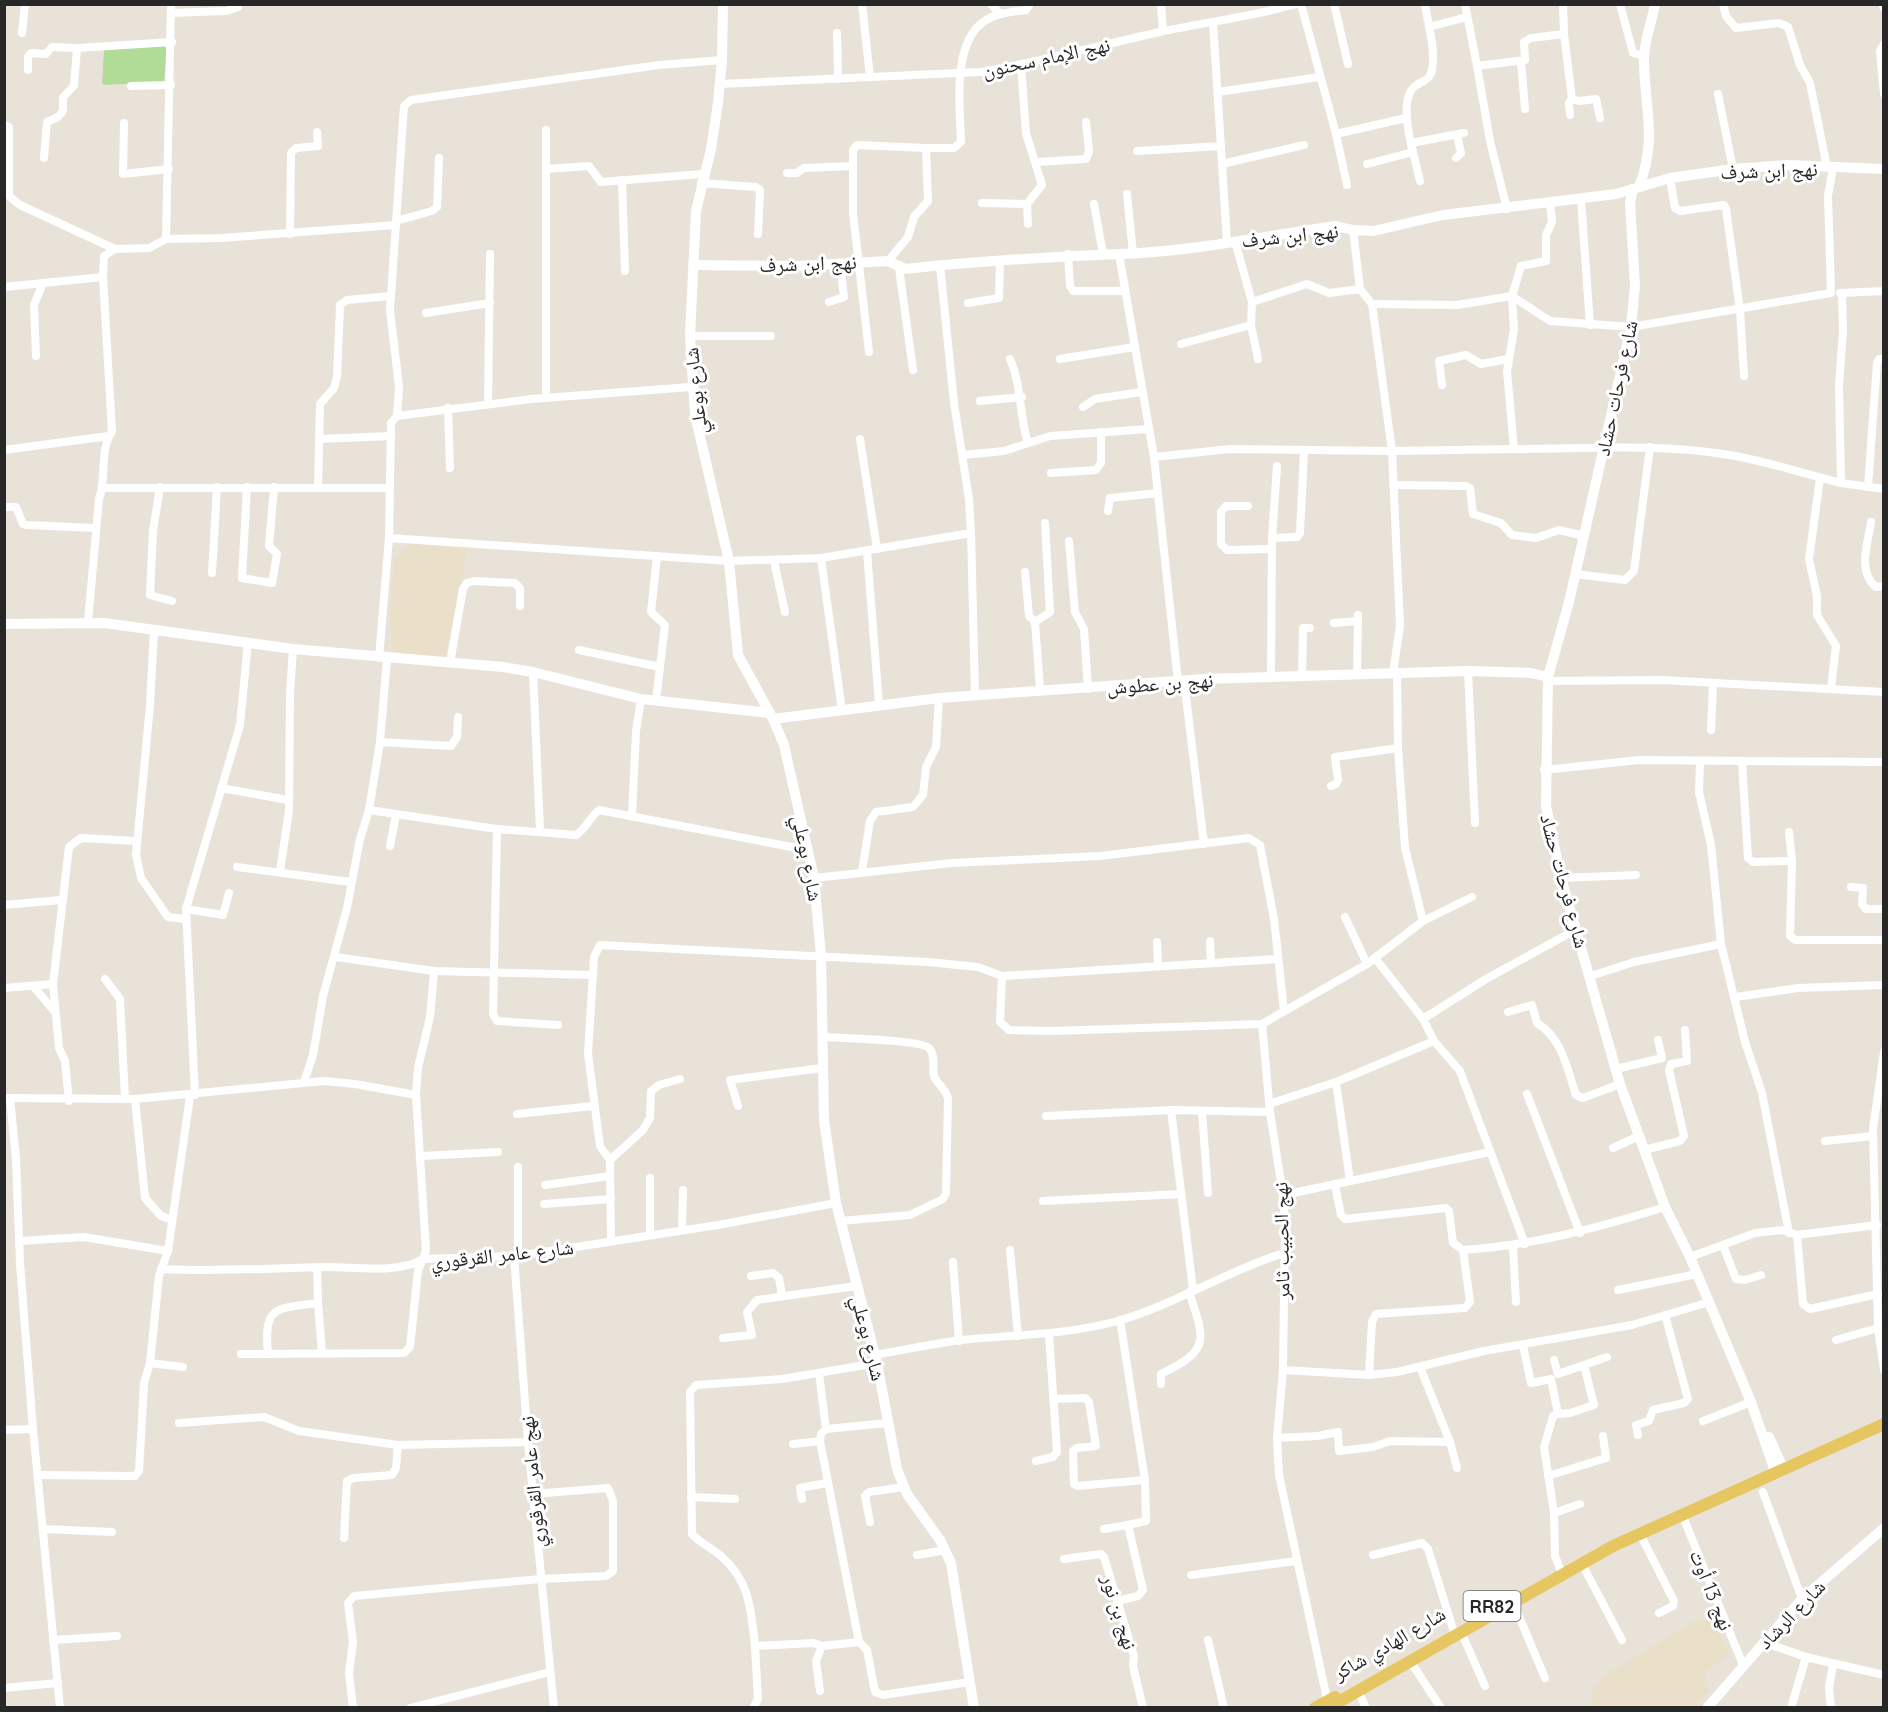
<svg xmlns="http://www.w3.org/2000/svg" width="1888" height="1712" font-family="Quicksand,'Noto Naskh Arabic',sans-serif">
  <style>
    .education { fill: #eadfc9 }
    .green { fill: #b0dc98 }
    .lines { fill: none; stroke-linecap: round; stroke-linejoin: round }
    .street { stroke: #fff; stroke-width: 8 }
    .secondary { stroke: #fff; stroke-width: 10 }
    .primary { stroke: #e6c661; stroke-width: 12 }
    .labels { text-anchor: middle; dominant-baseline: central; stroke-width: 6; stroke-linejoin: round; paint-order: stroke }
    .shield { fill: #fff; stroke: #686868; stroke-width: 1.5 }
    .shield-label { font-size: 18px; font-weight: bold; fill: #272727 }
    .street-label { font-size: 20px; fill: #272727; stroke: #fff }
  </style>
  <rect width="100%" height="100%" fill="#e9e2d9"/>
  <g class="education">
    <polygon points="411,544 468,549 445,657 398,654 392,647 390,622 394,559"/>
    <polygon points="1712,1617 1730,1655 1707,1670 1704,1682 1708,1692 1695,1707 1594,1707 1591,1693 1602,1677 1700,1618 1703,1621"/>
  </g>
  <polygon class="green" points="163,45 167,49 164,82 104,85 102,83 104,50"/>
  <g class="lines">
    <g class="street">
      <polyline points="862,4 870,77"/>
      <polyline points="991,4 1000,14"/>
      <polyline points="1161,4 1163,31"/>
      <polyline points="1301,4 1336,134 1406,118"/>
      <polyline points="1334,4 1348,64"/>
      <polyline points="1465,4 1477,66"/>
      <polyline points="1563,4 1564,34 1572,99 1579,101 1596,99 1600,118"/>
      <polyline points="1620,4 1633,53 1644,56"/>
      <polyline points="1723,4 1726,16 1736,28 1779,23 1788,27 1800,65 1810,83 1827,167"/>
      <polyline points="1882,4 1884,8"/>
      <polyline points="171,13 226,11 238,7"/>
      <polyline points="1213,22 1227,242"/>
      <polyline points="1429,27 1467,17"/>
      <polyline points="22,33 25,4"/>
      <polyline points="837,33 838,79"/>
      <polyline points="1884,44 1880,51 1884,94"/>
      <polyline points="1521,61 1525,109"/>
      <polyline points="28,70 28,57 31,53 46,54 52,47 77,48"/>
      <path d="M720 84 980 72C1041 62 1100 45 1160 32 1205 22 1251 17 1296 4"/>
      <polyline points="131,86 171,85"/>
      <polyline points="1218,92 1319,77"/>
      <polyline points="1718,94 1733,169"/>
      <polyline points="1570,115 1569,103 1572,99"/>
      <polyline points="124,123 123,174 169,169"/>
      <polyline points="4,125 9,127 9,196 20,205 115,249 149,248 166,239 222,238 396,225"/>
      <polyline points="546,130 546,398"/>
      <polyline points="1336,134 1347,185"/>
      <polyline points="1411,143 1464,133"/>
      <path d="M926 148H954L961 142C960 108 952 46 982 23 994 13 1011 12 1026 10L1030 4"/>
      <polyline points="1137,151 1221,146"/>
      <polyline points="1413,152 1420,181"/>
      <polyline points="44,158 47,122 58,117 63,111 63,97 74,86 77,48 172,42"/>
      <polyline points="1456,158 1461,153 1457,135"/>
      <polyline points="1037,162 1086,159 1089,151 1086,122"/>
      <polyline points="1222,164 1304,145"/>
      <path d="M1367 164 1413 152C1409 137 1401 100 1413 88 1420 81 1430 81 1432 70 1436 49 1428 25 1425 4"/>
      <path d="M1833 168 1828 196 1831 293 1631 327 1550 321 1512 296 1514 330 1507 371 1514 449C1585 449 1658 443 1729 455 1767 461 1804 474 1841 483L1839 385 1843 331 1842 293"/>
      <polyline points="547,169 589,166 601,182 703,174"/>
      <polyline points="787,173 797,173 804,168 853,166"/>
      <polyline points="1670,178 1675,208 1680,211 1724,205 1726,209 1740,310 1744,376"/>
      <polyline points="622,180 625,271"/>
      <polyline points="701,183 756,187 760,190 758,234"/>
      <polyline points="1127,194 1133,253"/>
      <polyline points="1581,199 1590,325"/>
      <polyline points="982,203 1027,204 1042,185 1026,133 1021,65"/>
      <polyline points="1027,204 1028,224"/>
      <polyline points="1094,204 1103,254"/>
      <polyline points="1507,209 1490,141 1477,66 1525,60 1524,42 1531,38 1564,34"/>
      <polyline points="396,221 432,211 437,207 439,158"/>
      <polyline points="1353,230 1360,289 1372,304 1392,451 1514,449"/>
      <polyline points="290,234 291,153 296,148 318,146 317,132"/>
      <polyline points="166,239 171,4"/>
      <polyline points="1235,241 1252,302"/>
      <polyline points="1068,254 1070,286 1073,291 1125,291"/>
      <polyline points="1119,254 1154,457 1178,682"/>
      <polyline points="940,265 954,403 969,499 971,533"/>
      <polyline points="899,268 913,370"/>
      <polyline points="4,287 103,277"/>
      <polyline points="1840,293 1884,291"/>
      <polyline points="829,302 844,297 840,263"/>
      <polyline points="968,303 999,298 1000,260"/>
      <polyline points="1372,304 1457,305 1512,296 1521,266 1546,261 1546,235 1552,222 1550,203"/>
      <polyline points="426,313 490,303"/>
      <polyline points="690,336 771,336"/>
      <polyline points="1181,344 1251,325"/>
      <polyline points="869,352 853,213 853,150 857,145 926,148 928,201 914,217 908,237 888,261"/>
      <polyline points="36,356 34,305 43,283"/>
      <path d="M1010 359C1022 386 1019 415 1028 443"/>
      <polyline points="1060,359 1134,347"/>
      <polyline points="1258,359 1251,325 1252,302 1307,284 1329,293 1360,289"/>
      <polyline points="1442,385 1439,361 1466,355 1481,364 1508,359"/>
      <polyline points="980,401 1022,397"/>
      <polyline points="488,404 490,254"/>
      <polyline points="1083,407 1095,399 1141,392"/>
      <polyline points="448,408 450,468"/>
      <polyline points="397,416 399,387 390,310 404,106 411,100 659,65 722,60"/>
      <polyline points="319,439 391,436"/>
      <polyline points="860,439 877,549"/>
      <polyline points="4,450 109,436"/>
      <polyline points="963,455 1004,451 1050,436 1149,429"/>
      <polyline points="1154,457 1230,449 1392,451 1400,626 1393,673"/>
      <polyline points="1051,473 1096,470 1101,463 1101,432"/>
      <polyline points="1820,478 1809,559 1817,596 1817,615 1836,646 1831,688"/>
      <polyline points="1841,483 1884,489"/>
      <polyline points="1393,485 1466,486 1470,488 1473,514 1501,523 1512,535 1536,538 1559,530 1584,536"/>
      <polyline points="160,487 153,531 150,595 172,601"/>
      <polyline points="247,487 242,578 272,583 277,554 269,546 274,487"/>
      <polyline points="1868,487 1877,363 1879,359 1884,359"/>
      <polyline points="104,488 390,488"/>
      <polyline points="318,488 320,404 334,388 337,377 340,305 347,300 391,296"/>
      <polyline points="1248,506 1226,506 1221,512 1221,544 1227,550 1272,549"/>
      <polyline points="4,507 16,507 23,524 26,525 96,528"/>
      <polyline points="1108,511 1110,498 1158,493"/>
      <path d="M1871 522C1868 543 1857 572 1876 587L1884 586"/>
      <polyline points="389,538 391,423 397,416 531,399 691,387"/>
      <polyline points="1272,538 1277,466"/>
      <polyline points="1069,541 1075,612 1084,629 1088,689"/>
      <polyline points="867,551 879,705"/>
      <polyline points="821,558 842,711"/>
      <polyline points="774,561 785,612"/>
      <polyline points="1025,572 1029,616 1035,622 1040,690"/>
      <polyline points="212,573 217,487"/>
      <polyline points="1575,574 1625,580 1634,571 1650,447"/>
      <path d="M88 622 99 499C107 479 99 449 112 432L103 277 104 256 115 249"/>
      <polyline points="1035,622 1050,612 1045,523"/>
      <polyline points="1334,623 1358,621"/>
      <polyline points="154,630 150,705 136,855 141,878 168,917 185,919"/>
      <polyline points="579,650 660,667"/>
      <polyline points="379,658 389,538 729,561 821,558 971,533 975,695"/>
      <polyline points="450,663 463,589 467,583 474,581 515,583 520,588 520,606"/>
      <polyline points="1468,671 1475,823"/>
      <polyline points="533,672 540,831"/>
      <polyline points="1397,672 1398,748 1405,848 1423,921"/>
      <polyline points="1357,674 1358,615"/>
      <polyline points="1302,676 1303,628 1310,628"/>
      <polyline points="1271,677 1272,538 1297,537 1300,533 1304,452"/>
      <polyline points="1184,681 1204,844"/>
      <polyline points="1547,681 1661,680 1884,692"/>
      <polyline points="656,701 665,625 651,612 657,556"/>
      <polyline points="1711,730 1713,684"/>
      <polyline points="380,742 451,746 457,737 458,717"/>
      <polyline points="1700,761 1699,792 1711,845 1721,944 1745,1042 1762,1093 1789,1233"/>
      <polyline points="1742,762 1748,858 1753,862 1792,861"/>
      <polyline points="1544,770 1639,760 1884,762"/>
      <polyline points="1331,786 1336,784 1338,780 1335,757 1398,748"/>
      <polyline points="221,788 288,800"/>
      <polyline points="369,810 497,829 493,1014 497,1021 558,1025"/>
      <polyline points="632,816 636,731 641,699"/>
      <path d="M497 829 576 835C586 829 589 818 599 810L807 850"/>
      <polyline points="1789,832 1792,861 1790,936 1795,940 1884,940"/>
      <polyline points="390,846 396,815"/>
      <polyline points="237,867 350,882"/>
      <polyline points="280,871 289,811 290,693 293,649"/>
      <polyline points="862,872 870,821 876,812 913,807 923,795 926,767 936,747 939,698"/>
      <polyline points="814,878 952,863 1100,856 1249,838 1260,845 1274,919 1284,1011"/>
      <polyline points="1561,878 1636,875"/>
      <polyline points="1851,887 1863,888 1862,904 1866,909 1884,909"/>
      <polyline points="4,905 61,900"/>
      <polyline points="186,909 223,915 229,893"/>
      <polyline points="1345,917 1367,964"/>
      <polyline points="1210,941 1211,962"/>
      <polyline points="1157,942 1158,965"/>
      <polyline points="336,957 434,971 593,975"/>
      <polyline points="1375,958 1423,1019 1434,1041 1460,1071 1525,1244"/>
      <polyline points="1002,976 1000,1022 1009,1030 1053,1031 1262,1024"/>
      <polyline points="1591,976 1634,962 1721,944"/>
      <polyline points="105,979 120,999 125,1099"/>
      <polyline points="53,984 69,847 81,838 136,841"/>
      <polyline points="34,987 54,1011"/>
      <polyline points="4,988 53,984 59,1048 65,1061 69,1101"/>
      <polyline points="1736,997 1798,988 1884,985"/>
      <path d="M1508 1012 1532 1005 1537 1023C1562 1038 1567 1068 1576 1095L1583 1098 1620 1084"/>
      <polyline points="1423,1019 1486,979 1577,929"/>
      <path d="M822 1037C839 1038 921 1040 929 1048 936 1055 932 1068 934 1076 937 1085 947 1089 948 1099L946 1193 943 1199 910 1215 840 1221"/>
      <polyline points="1884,1052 1873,1129 1878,1328 1884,1370"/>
      <polyline points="1616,1069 1662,1058 1658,1040"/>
      <polyline points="304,1082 313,1055 323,996 347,908 360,839 369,810 380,742 387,659"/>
      <polyline points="1336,1082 1350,1181"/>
      <polyline points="1527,1094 1580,1233"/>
      <polyline points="195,1095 186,909 240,725 248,642"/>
      <polyline points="416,1095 418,1068 430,1017 434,971"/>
      <path d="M4 1098 135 1099 324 1081 355 1084 416 1095 426 1250 423 1259C398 1274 357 1267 328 1267 272 1268 217 1272 161 1269"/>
      <polyline points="10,1098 16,1159 20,1264 33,1429 60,1708"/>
      <polyline points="135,1099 145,1198 161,1216 172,1220"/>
      <polyline points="1269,1104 1336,1082 1434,1041"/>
      <polyline points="738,1106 730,1080 822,1068"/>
      <polyline points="1171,1110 1193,1290"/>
      <polyline points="1202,1112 1208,1193"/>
      <polyline points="517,1114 593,1106"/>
      <polyline points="1046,1116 1171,1110 1270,1112"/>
      <polyline points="1825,1141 1873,1136"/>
      <polyline points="1613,1148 1639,1136"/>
      <polyline points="1644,1150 1680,1141 1684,1136 1669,1070 1671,1064 1687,1061 1685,1030"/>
      <polyline points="421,1156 498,1152"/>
      <polyline points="610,1160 643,1130 650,1118 651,1091 659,1085 680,1079"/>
      <polyline points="650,1178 650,1235"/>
      <polyline points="545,1185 610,1176"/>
      <polyline points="1335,1185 1341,1215 1345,1219 1446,1208 1449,1211 1453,1243 1463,1250"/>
      <polyline points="1283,1195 1490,1152"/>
      <polyline points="1043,1201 1181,1194"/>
      <polyline points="544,1204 611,1199"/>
      <polyline points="682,1230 683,1190"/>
      <polyline points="1797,1235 1803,1304 1810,1309 1878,1294"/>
      <polyline points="20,1241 84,1237 168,1251"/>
      <polyline points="611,1241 610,1160 600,1146 588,1054 594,957 600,945 928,962 978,967 1002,976 1278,959"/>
      <polyline points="1723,1245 1736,1279 1745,1280 1761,1275"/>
      <polyline points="1513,1247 1516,1302"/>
      <polyline points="1010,1250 1018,1336"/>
      <polyline points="514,1256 528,1442 554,1708"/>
      <polyline points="518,1256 518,1167"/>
      <polyline points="1690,1257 1755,1233 1783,1230 1797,1235 1877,1225"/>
      <polyline points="953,1262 959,1341"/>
      <polyline points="751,1276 773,1273 779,1278 782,1295"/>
      <polyline points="1618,1290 1697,1274"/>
      <polyline points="318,1303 322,1353"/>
      <polyline points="1120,1320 1145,1480 1146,1521 1128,1525"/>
      <polyline points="723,1338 752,1335 747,1312 757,1300 856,1286"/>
      <polyline points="1836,1340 1878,1328"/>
      <polyline points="1523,1345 1531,1383 1551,1379 1558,1414 1553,1416 1544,1447 1554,1513 1555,1556 1562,1574"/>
      <path d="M268 1353C263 1304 277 1309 318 1303L317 1268"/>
      <polyline points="241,1354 404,1353 410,1347 418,1270 423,1259 518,1256 718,1225 836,1203"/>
      <path d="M875 1355C903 1350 932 1344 960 1340 1012 1335 1064 1335 1114 1322 1173 1306 1226 1271 1284 1253"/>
      <polyline points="1554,1360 1558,1374 1584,1365"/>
      <polyline points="150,1363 183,1367"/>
      <path d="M877 1363 782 1379 696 1385 690 1392 692 1534C700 1543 712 1548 722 1557 750 1581 751 1611 755 1646L813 1643 822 1646 859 1642 867 1650 875 1692 883 1695 970 1682"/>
      <polyline points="1420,1367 1450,1442 1457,1468"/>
      <polyline points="1283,1370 1369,1375 1397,1372 1484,1351 1632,1325 1709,1302"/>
      <polyline points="819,1373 826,1429 888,1423"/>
      <path d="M1369 1375 1372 1322 1376 1314 1465 1308 1470 1302 1463 1250C1535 1245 1597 1228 1665 1207"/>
      <path d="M1161 1384V1374C1211 1350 1205 1340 1189 1292"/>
      <polyline points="1054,1399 1085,1398 1089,1402 1096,1446 1077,1448 1073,1451 1074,1484 1077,1486 1145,1480"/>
      <polyline points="1558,1414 1570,1413 1594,1405 1584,1365 1607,1357"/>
      <polyline points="1703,1421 1751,1402"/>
      <polyline points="179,1423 264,1417 299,1431 398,1445 528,1442"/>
      <polyline points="826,1429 821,1434 820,1441 859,1642"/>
      <polyline points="4,1430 33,1429"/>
      <polyline points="1638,1435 1636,1425 1649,1421 1653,1410 1684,1403 1688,1399 1665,1315"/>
      <polyline points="1277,1438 1318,1436 1338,1432 1339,1451 1373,1447 1390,1441 1450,1442"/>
      <polyline points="793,1444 820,1441"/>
      <polyline points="1036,1461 1053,1457 1057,1452 1049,1334"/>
      <polyline points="38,1475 135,1476 139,1471 144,1383 150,1363 159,1276 168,1251 190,1096"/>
      <polyline points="1548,1476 1606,1458 1603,1436"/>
      <polyline points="1763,1492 1802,1599"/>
      <polyline points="691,1497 735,1499"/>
      <polyline points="802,1499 800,1488 827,1483"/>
      <polyline points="1554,1513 1580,1504"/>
      <polyline points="1682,1514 1743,1665"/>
      <polyline points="870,1522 865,1496 869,1492 904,1487"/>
      <polyline points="43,1529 112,1532"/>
      <polyline points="1104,1529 1128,1525 1143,1590 1138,1596 1117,1601"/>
      <polyline points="1640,1534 1674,1601 1673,1606 1659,1613"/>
      <polyline points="344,1538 347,1481 354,1478 392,1475 396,1468 398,1445"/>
      <polyline points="917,1555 946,1550"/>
      <polyline points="1373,1555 1422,1543 1428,1549 1453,1629"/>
      <polyline points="1064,1559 1101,1554 1104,1557 1134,1656 1133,1666 1143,1708"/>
      <polyline points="1582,1564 1622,1640"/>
      <polyline points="1191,1575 1296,1561"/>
      <polyline points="1513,1602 1545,1678"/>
      <polyline points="1461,1632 1485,1686"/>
      <polyline points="53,1640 117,1636"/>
      <polyline points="1208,1640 1224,1708"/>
      <polyline points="1763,1642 1806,1657 1884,1675"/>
      <polyline points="1410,1661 1441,1708"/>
      <polyline points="4,1688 58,1683"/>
      <polyline points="820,1691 816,1661 822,1646"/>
      <polyline points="1358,1691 1366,1708"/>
      <polyline points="1328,1704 1279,1475 1277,1438 1283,1370 1285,1224 1283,1195 1270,1112 1262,1024 1367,964 1423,921 1472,897"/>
      <polyline points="353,1708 349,1673 353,1642 348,1603 354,1596 541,1579 606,1576 613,1571 613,1501 608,1488 533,1494"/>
      <polyline points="410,1708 550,1672"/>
      <polyline points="753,1708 758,1699 755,1646"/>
      <polyline points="1791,1708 1806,1657"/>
      <polyline points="1831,1708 1829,1688 1833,1664"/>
    </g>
    <g class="secondary">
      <polyline points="723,4 722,60 718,103 711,149 696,211 690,336 695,415 729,561 738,655 773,719 784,745 814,878 821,956 824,1120 836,1203 877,1363 897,1469 907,1494 940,1540 951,1563 974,1708"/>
      <path d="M1639 187C1658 138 1644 106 1644 59 1644 41 1652 22 1655 4"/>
      <polyline points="1633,189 1630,203 1635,285 1631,327 1569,602 1548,677 1546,806 1561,878 1620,1084 1665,1207 1690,1257 1751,1402 1776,1474"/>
      <path d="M693 265 798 266 888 261 905 269C976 261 1047 257 1119 254 1191 252 1264 236 1336 226L1353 230 1373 231 1443 215 1616 194 1670 178 1733 169 1788 165 1884 169"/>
      <polyline points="4,624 104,623 293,649 503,667 533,672 641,699 770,713"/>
      <polyline points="773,719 939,698 1204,679 1468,671 1531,673 1548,677"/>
      <polyline points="1769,1437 1784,1470"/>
      <polyline points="1707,1708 1802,1599 1884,1528"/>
    </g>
    <g class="primary">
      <polyline points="1315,1708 1335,1697"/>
      <polyline points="1328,1708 1613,1546 1884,1424"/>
    </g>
  </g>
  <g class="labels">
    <rect class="shield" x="1463.5" y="1591" width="57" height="30" rx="4.5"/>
    <g class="shield-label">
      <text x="1492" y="1606">RR82</text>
    </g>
    <g class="street-label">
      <text transform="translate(1046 57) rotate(-12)">نهج الإمام سحنون</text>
      <text transform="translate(1769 170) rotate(-2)">نهج ابن شرف</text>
      <text transform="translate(1290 235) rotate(-6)">نهج ابن شرف</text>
      <text transform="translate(808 263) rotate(-2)">نهج ابن شرف</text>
      <text transform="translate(1616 388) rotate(-78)">شارع فرحات حشاد</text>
      <text transform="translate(695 391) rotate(-96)">شارع بوعلي</text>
      <text transform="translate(1160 683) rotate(-4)">نهج بن عطوش</text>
      <text transform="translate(808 858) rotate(79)">شارع بوعلي</text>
      <text transform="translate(1565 881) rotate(75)">شارع فرحات حشاد</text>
      <text transform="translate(1281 1241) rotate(-91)">نهج الحبيب ثامر</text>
      <text transform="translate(502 1254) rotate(-6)">شارع عامر القرقوري</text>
      <text transform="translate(869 1338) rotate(76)">شارع بوعلي</text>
      <text transform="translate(532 1482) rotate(-95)">نهج عامر القرقوري</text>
      <text transform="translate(1712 1590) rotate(68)">نهج 13 أوت</text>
      <text transform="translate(1120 1612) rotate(73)">نهج بن نور</text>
      <text transform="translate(1791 1614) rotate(-46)">شارع الرشاد</text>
      <text transform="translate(1389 1643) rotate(-30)">شارع الهادي شاكر</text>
    </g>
  </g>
  <rect width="1888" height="1712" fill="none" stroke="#272727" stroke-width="12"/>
</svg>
